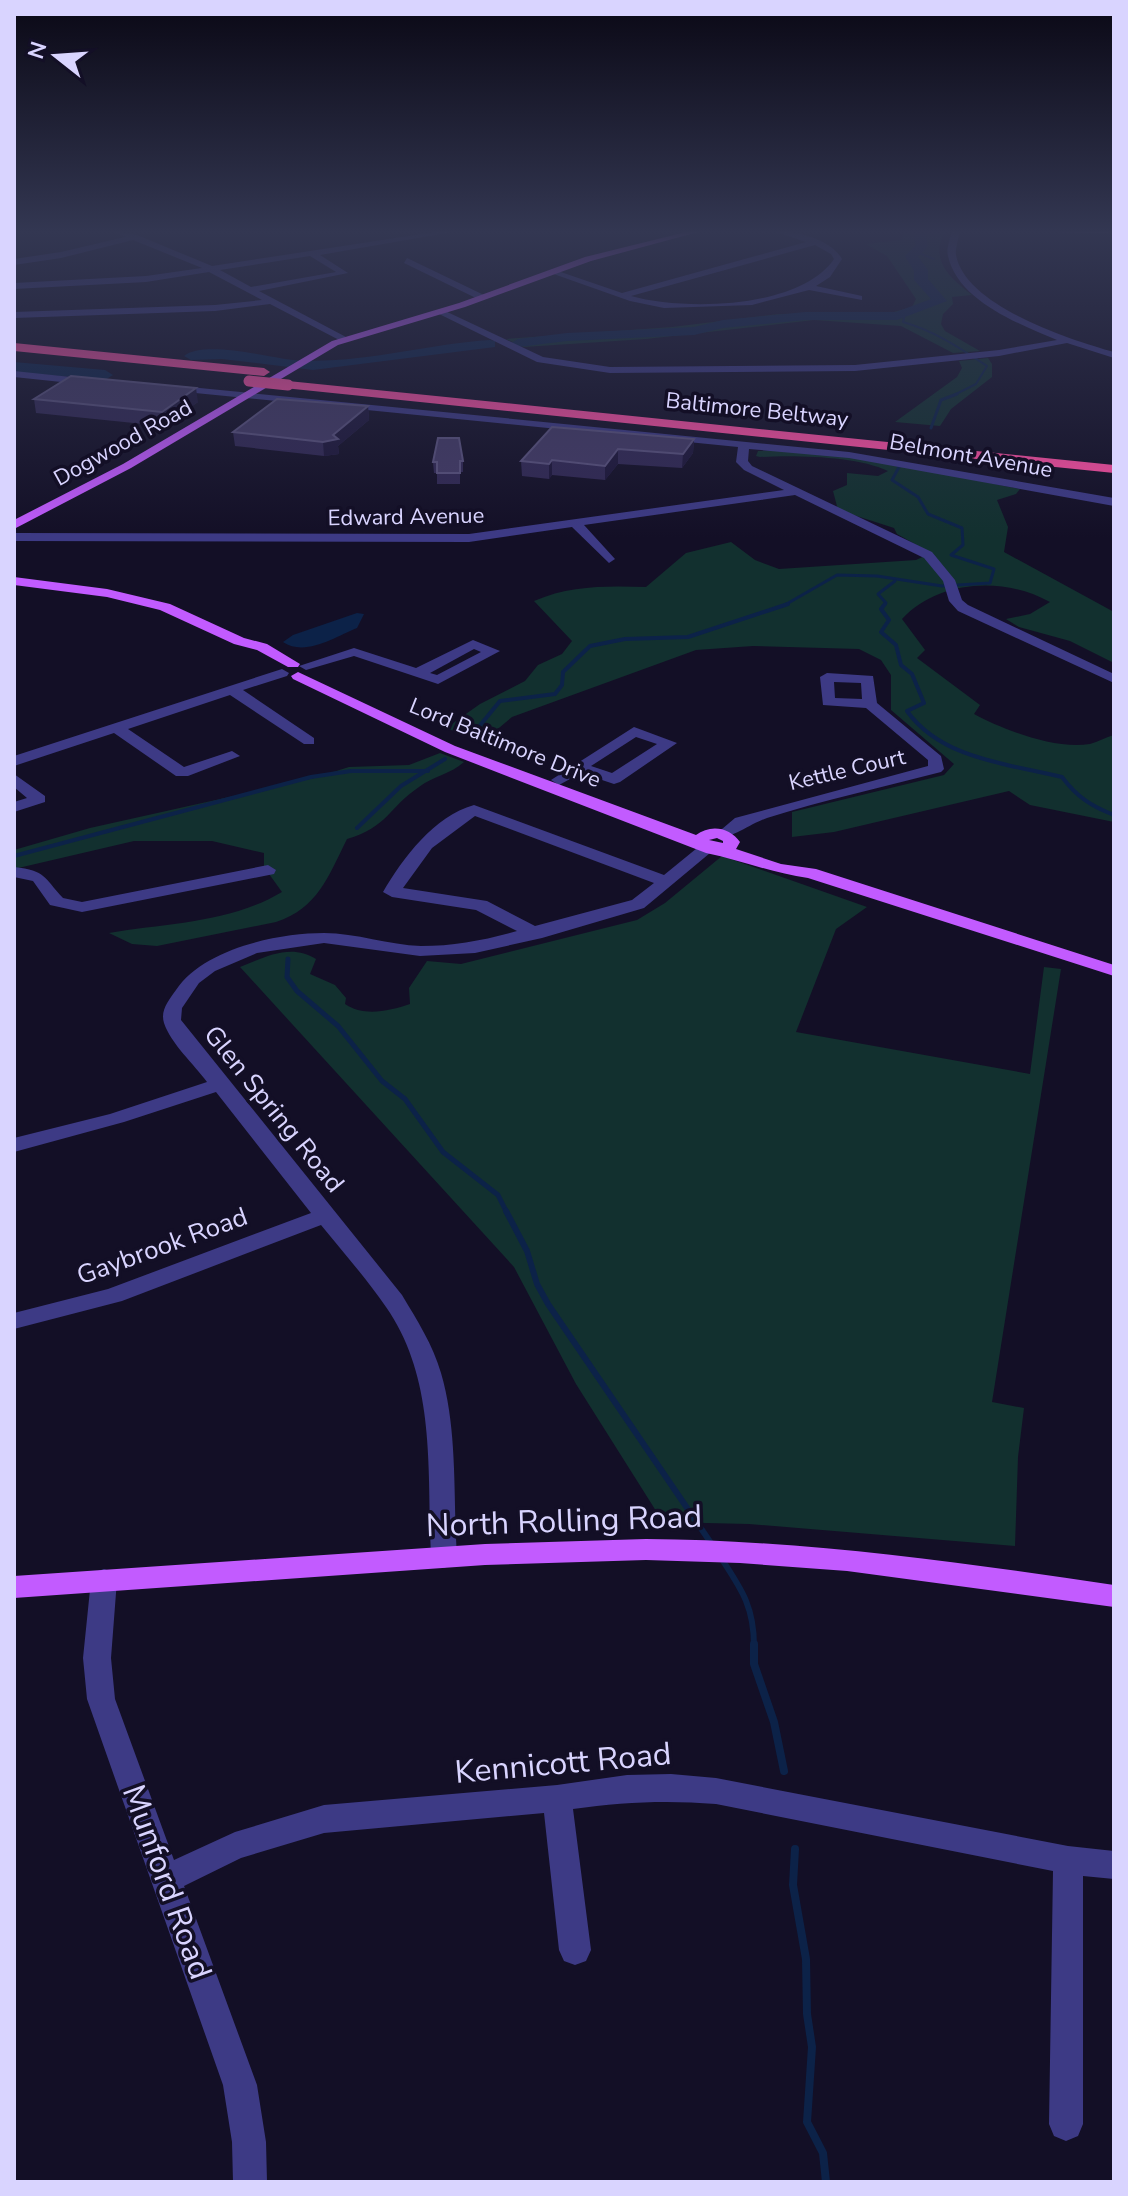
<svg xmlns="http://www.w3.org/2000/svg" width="1128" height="2196" font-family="'Nunito Sans',sans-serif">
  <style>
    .green { fill: #12302f }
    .water { fill: #0c2248 }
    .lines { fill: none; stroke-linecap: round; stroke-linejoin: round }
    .stream-far5 { stroke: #0c2248; stroke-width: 2 }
    .stream-far4 { stroke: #0c2248; stroke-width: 3 }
    .stream-far3 { stroke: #0c2248; stroke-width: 4 }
    .stream-far2 { stroke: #0c2248; stroke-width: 5 }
    .stream-far1 { stroke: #0c2248; stroke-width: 6 }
    .stream { stroke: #0c2248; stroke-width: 8 }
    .river { fill: #0c2248; fill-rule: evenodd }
    .minor { fill: #3d3a85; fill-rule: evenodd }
    .major { fill: #c25bff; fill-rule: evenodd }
    .highway { fill: #ff4fa3; fill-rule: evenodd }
    .highway-bridge { stroke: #ff4fa3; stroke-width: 11 }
    .wall { fill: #312854 }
    .shaded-wall { fill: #1d163a }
    .building { fill: #433a66; stroke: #5a527e; stroke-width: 2 }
    .labels { text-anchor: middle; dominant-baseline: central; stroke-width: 7; stroke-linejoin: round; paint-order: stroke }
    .far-street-label { font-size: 22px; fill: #d9d4ff; stroke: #130f26 }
    .street-label { font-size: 26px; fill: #d9d4ff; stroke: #130f26 }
    .near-street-label { font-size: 32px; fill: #d9d4ff; stroke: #130f26 }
  </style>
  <rect width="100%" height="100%" fill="#130f26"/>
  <g class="green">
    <path d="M906 231H945C929 260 950 278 972 295L952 297 953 304 943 314 941 324 945 331 980 351 953 353 901 326 814 320 646 339 524 347 506 339 672 327 779 314 890 313 912 307 916 299 887 256 866 244 901 240Z"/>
    <polygon points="988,358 992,364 992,377 951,409 940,426 895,422 957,377 962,368 959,361"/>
    <path d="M758 451C836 446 942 474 1020 489L1016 494 997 500 1008 527 1004 552 1114 612V663L1070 641 1019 627 1006 619 1030 614 1050 602C1004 576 938 580 902 619L925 650 917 658 980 705 974 714C1004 730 1055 750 1090 744 1098 742 1106 737 1114 735V822L1030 805 1009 791 834 832 792 837V812L944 775 954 764 891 710V675L881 660 859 649 753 646 696 650 512 717 482 742 446 728 480 704 525 681 538 665 562 654 572 641 534 601C571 585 607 586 646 587L686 553 731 542 755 560 779 569 916 560 931 553 897 534 894 528 838 510 833 491 847 485V473L878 476 888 471C857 456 795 455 760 457L756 456Z"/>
    <path d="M440 753 464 762C451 774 433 776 419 787 388 808 388 827 347 839 328 877 318 908 276 922L157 946 132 944 109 933C168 923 230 923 282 892L264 867V853L212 841H134L14 869V850L90 828 314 778 349 767 409 765Z"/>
    <path d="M722 856 867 907 836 929 796 1032 1030 1074 1044 967 1061 969 992 1402 1024 1408 1018 1457 1015 1546 749 1524 663 1522 576 1384 514 1267 240 967C265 957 291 943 316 959L310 974 335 985 346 998 345 1004C364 1017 389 1011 410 1004L409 988 427 961 461 964 637 920 665 903Z"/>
  </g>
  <path class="water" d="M357 613 364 614 357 628C335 637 305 657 283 642L293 635Z"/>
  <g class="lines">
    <g class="stream-far5">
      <polyline points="916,252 934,259"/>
      <path d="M905 314 903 322C935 331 960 348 987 366L976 384 952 396"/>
    </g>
    <g class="stream-far4">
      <polyline points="931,428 941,400 957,394"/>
      <polyline points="783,606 837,575 877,576 942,586 990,583 994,569 951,555 963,545 962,528 928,514 918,497 892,480 899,467"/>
      <polyline points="883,606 886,603 878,594 895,581"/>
    </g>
    <g class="stream-far3">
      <path d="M885 604 881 609 889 620 881 632 896 645 901 665 912 674 924 703 907 711C941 759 1008 764 1062 777 1077 797 1091 806 1114 815"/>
      <polyline points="473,734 500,701 555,694 562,685 563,672 590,646 625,639 688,637 788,604"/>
      <polyline points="357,828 401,786 445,759"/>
      <polyline points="14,856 311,777 351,771 428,771"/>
    </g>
    <polyline class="stream-far2" points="288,959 287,977 297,991 338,1026 382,1081 405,1099 443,1152 498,1195 507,1213"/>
    <g class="stream-far1">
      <polyline points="506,1211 527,1251 537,1284 548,1304 713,1546"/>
      <path d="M721 1558C742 1590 754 1607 754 1646"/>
    </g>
    <g class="stream">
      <polyline points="754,1644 754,1664 774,1722 784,1771"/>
      <polyline points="795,1849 793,1885 806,1959 807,2014 812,2047 807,2122 823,2153 826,2182"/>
    </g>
    <g class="river">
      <polygon points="918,231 930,231 926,237 928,246 918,257 928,270 928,279 947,301 897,320 805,320 723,328 694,335 567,341 518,347 511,343 518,339 567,333 694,327 723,320 805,312 896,312 931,299 914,280 914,271 905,256 916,245 914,237"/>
      <path d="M490 340 495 341V347L313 370 222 359 191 360 184 356C203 340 268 357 293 360 358 365 425 344 490 340Z"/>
      <polygon points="14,362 105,370 113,375 105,380 14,372"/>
    </g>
    <g class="minor">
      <path d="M113 231 137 235 212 266 441 231H458L320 255 348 273 259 291 346 337 343 342 270 304 215 311 14 318V312L215 305 262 300 209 272 146 282 14 289V283L146 276 202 268 133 240 61 258 14 265V259L61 252 125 237ZM310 256 336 272 251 287 220 270Z"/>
      <path d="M773 231C795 230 831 239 842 259L830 277 816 286 862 296V300L809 290 752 305 664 308 630 301 548 272 552 269 622 293 806 242ZM815 245 831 254 834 259C800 309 684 311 631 296Z"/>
      <path d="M952 231H960C959 238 955 248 956 255 965 306 1071 340 1114 352V358L1067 343 999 356 855 371 610 373 537 362 435 312 443 310 543 357 610 367 855 365 999 350 1057 340C1019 324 958 301 948 256 946 249 950 239 952 231Z"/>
      <polygon points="407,258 486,296 488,298 480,300 404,263"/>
      <polygon points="14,371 90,379 95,382 90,385 14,377"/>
      <polygon points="169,385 849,452 1114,498 1114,506 849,458 749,449 748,461 752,466 932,552 955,580 962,600 968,605 1114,674 1114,683 958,611 949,601 943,581 924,558 795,495 584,525 615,559 609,563 572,527 469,542 14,541 14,533 469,534 784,490 744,470 736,462 738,447 165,390 165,386"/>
      <path d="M473 640 500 651 438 684 354 656 306 670 299 666 354 648 416 668ZM474 649 481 652 437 675 430 673Z"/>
      <polygon points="282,669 289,673 287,676 243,690 314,738 314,744 304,744 230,695 128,729 184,767 232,751 240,756 188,776 176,776 114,733 14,766 14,756"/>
      <path d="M827 673 873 676 877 703 941 756 944 769 941 772C883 787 824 800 767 818 752 823 727 841 717 838L715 835 735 818 928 766V760L866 708 823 705 820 677ZM834 682 861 683 862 699 835 698Z"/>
      <path d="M634 727 677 743 620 782 614 784 581 773 559 785 551 780ZM636 737 657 744 612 773 591 766Z"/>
      <polygon points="14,774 45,796 45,802 14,812 14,802 27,798 14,787"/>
      <path d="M474 805 664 875 702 844 708 843 716 848 644 908 542 938 475 953 420 956 324 943 257 953 215 971 199 983 182 1008 181 1020 402 1295C417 1320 433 1345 441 1373 458 1431 453 1496 457 1557L453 1564 444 1568 435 1564 431 1557C427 1472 437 1380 386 1307 366 1278 343 1252 321 1225L122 1301 14 1329V1313L108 1289 311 1213 216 1092 124 1122 14 1152V1138L110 1114 207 1082C194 1064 171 1044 164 1023 160 1010 169 1000 176 990 203 949 277 933 324 933 356 933 389 945 421 946 454 946 485 940 517 931L476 910 392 897 383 892C403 858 434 816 474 805ZM475 816 654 883 632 900 535 926 487 901 403 888 432 848Z"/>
      <path d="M268 865 276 870 274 874 82 912 50 905 33 881 14 877V867C47 871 43 877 63 898L82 902Z"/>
      <path d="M104 1569 113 1572 117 1580 111 1658 115 1699 174 1860 235 1832 324 1805 557 1785 627 1775 671 1774 716 1778 1068 1846 1114 1851V1879L1083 1876V2124L1078 2136 1066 2141 1054 2136 1049 2124 1053 1871 716 1804C667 1800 622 1802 573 1809L591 1950 586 1961 575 1965 564 1961 559 1950 544 1813 324 1833 241 1858 184 1886 257 2085 266 2142 267 2182H233L232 2142 223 2085 87 1699 83 1658 91 1580 95 1572Z"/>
    </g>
    <g class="major">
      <polygon points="690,231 702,231 591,261 465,307 338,345 131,468 14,529 14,520 123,464 332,341 459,303 585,257"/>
      <polygon points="987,231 1111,231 1107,233"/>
      <polygon points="14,577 107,589 170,604 244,638 267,644 300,664 298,667 288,667 257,650 234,644 160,610 107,597 14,585"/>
      <path d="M298 672 455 746 696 835C710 824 730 827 740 842L736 849 781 864 816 869 1114 965V976L808 878C772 873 740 860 706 853L445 752 293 679 291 676ZM717 838 723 841V843L709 840Z"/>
      <path d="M646 1539C803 1540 959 1562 1114 1585V1607L847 1571 740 1563 646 1560 485 1565 14 1598V1576L485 1544Z"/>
    </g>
    <g class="highway">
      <polygon points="14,343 264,368 270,372 264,376 14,351"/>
      <polygon points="288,381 1114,465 1114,473 284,388 284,382"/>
    </g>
    <polyline class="highway-bridge" points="249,381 288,385"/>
  </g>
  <g class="wall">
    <polygon points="34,399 198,402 163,426 36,413"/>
    <polygon points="368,406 369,420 338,446 339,454 324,456 235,446 233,432"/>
    <polygon points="694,439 693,453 682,468 618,464 605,480 552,475 549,479 522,476 521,461"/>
    <polygon points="463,461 463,472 460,472 460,484 437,484 437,473 434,473 433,462"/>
  </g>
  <g class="shaded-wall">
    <polygon points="196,388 198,402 163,426 162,412"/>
    <polygon points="368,406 369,420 338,446 339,454 324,456 323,442 333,435"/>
    <polygon points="694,439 693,453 682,468 683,454"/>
    <polygon points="618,449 618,464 605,480 605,466"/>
    <polygon points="552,460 552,475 549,479 549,464"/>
  </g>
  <g class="building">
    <polygon points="71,376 196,388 162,412 34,399"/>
    <polygon points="277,399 368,406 333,435 338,439 323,442 233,432"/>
    <polygon points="552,427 694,439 683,454 618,449 605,466 552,460 549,464 521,461"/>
    <polygon points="438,438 459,438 463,461 460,461 460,473 437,473 437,462 433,462"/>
  </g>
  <linearGradient id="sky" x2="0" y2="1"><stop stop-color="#0a0815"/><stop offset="0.43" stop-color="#333752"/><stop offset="1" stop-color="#333752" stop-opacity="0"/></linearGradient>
  <rect width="1128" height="538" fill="url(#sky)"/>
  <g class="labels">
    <g class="far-street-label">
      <text transform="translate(757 410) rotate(6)">Baltimore Beltway</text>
      <text transform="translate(123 443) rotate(-29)">Dogwood Road</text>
      <text transform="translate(971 456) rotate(10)">Belmont Avenue</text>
      <text transform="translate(406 517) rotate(-1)">Edward Avenue</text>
      <text transform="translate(505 743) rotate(22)">Lord Baltimore Drive</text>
      <text transform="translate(847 770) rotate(-13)">Kettle Court</text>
    </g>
    <g class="street-label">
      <text transform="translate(274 1109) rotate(51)">Glen Spring Road</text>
      <text transform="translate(162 1246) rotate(-20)">Gaybrook Road</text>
    </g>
    <g class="near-street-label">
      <text transform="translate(564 1521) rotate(-2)">North Rolling Road</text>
      <text transform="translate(563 1763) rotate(-5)">Kennicott Road</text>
      <text transform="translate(167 1882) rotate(70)">Munford Road</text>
    </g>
  </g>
  <rect width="1128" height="2196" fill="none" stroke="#d9d4ff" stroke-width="32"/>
  <g transform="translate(56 56) rotate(287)" stroke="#130f26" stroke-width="6" paint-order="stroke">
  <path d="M0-6L14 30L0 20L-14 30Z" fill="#d9d4ff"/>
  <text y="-12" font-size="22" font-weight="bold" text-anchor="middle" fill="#d9d4ff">N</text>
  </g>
</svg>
